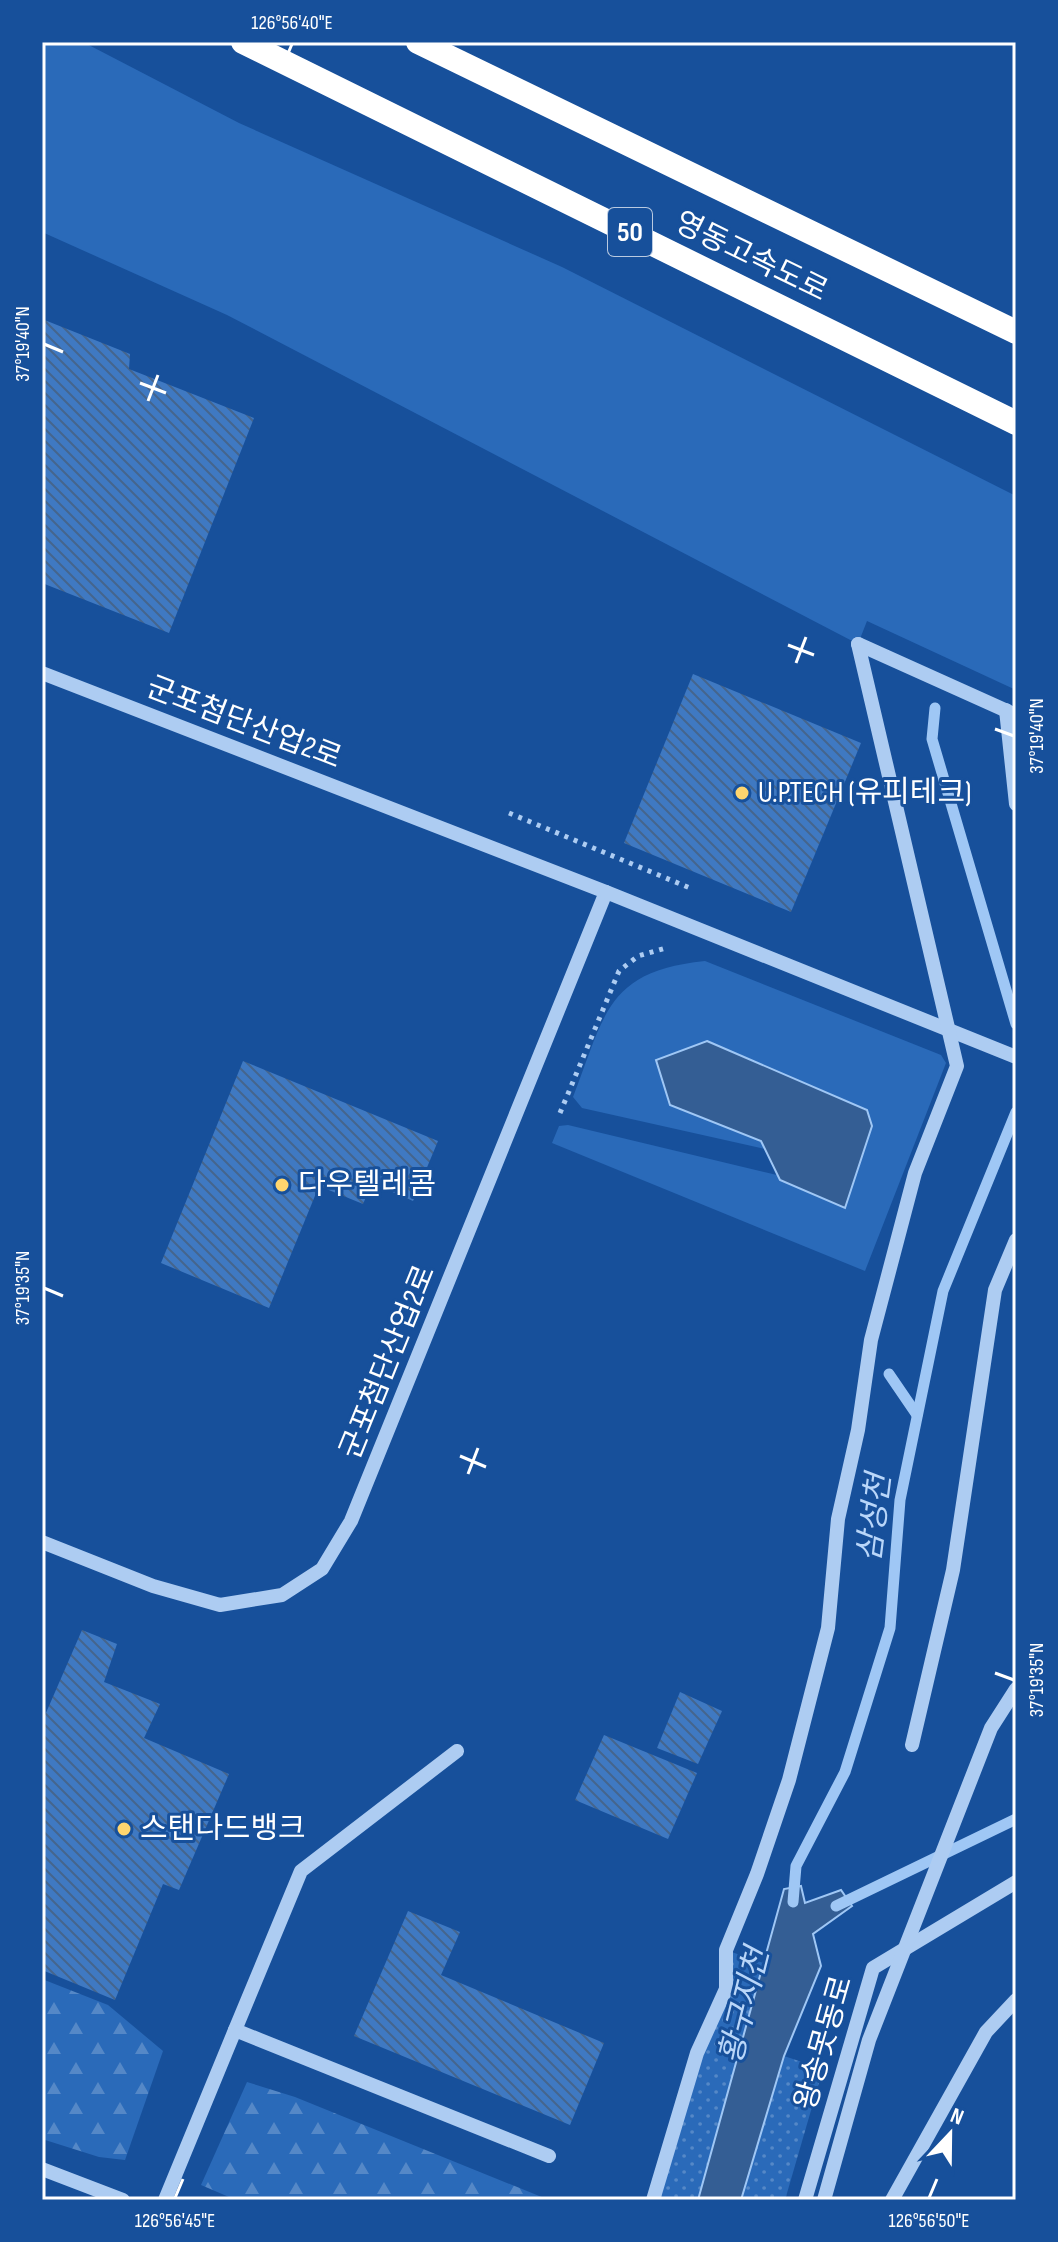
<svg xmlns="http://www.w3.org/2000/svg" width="1058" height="2242" font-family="'Sofia Sans Condensed','Noto Sans KR',sans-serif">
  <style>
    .grass { fill: #2a6ab9 }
    .forest { fill: url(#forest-firs) }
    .park { fill: url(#park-dots) }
    .water { fill: #345e94; stroke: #9fc7f5; stroke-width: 2 }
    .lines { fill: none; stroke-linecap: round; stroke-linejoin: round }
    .stream { stroke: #9fc7f5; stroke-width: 11 }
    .building { fill: url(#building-back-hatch) }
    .path { stroke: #adccf2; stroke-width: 5; stroke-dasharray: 4 6; stroke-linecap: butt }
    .minor { stroke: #adccf2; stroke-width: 14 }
    .highway { stroke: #fff; stroke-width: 24 }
    .minor-bridge { stroke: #adccf2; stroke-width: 14 }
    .ticks { fill: none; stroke: #fff; stroke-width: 3 }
    .poi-dot { fill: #ffd56e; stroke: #17509b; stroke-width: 3 }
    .labels { text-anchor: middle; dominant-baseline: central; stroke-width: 6; stroke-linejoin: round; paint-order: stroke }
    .shield { fill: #17509b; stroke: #b9cae1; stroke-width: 2 }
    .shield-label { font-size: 28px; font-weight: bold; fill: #fff }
    .street-label { font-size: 30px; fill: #fff; stroke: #17509b }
    .poi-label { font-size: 30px; fill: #fff; stroke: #17509b; text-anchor: start }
    .water-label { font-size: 32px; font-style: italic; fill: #b9d6f9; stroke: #17509b }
    .neatline { fill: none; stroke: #fff; stroke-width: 3 }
    .ticks-label { font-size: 20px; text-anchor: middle; fill: #fff }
  </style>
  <defs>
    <pattern id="forest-firs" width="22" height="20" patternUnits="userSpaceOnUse" patternTransform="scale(2)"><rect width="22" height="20" fill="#2a6ab9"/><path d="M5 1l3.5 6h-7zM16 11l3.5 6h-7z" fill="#5588c7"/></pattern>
    <pattern id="park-dots" width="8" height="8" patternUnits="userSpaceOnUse" patternTransform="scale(2)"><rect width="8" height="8" fill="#2a6ab9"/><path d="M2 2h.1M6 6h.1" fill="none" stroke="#5588c7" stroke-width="1.8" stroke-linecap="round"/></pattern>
    <pattern id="building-back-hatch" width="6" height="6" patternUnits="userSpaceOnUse" patternTransform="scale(2)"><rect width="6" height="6" fill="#3f79c2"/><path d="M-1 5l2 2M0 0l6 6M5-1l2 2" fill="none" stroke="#45658d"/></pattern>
  </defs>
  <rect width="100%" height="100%" fill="#17509b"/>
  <g class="grass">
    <polygon points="42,42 83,42 239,123 562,267 1016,496 1016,690 867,621 858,644 227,315 42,232"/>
    <path d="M705 961 941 1055 946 1063 865 1271 552 1143 559 1126 568 1125 777 1175 780 1180 871 1126 867 1110 707 1041 656 1060 670 1104 761 1141 765 1149 582 1108 573 1097C605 1015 606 971 705 961Z"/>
  </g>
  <g class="forest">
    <polygon points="42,1979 108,2005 163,2051 125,2160 99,2157 42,2139"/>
    <polygon points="247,2082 295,2097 549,2200 236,2200 201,2185"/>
  </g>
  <g class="park">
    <polygon points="726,1950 763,1963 698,2200 653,2200 726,1989"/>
    <polygon points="784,2056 823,2069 785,2200 741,2200"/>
  </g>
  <g class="water">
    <polygon points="707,1041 867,1110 872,1126 845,1208 780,1180 761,1141 670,1105 656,1060"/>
    <polygon points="801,1886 805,1903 841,1890 852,1906 813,1934 821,1966 784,2056 741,2200 698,2200 784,1889"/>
  </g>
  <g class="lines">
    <g class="stream">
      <polyline points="935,708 932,739 1016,1024"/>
      <polyline points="889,1374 917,1415"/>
      <polyline points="793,1902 796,1866 845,1772 890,1628 900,1500 943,1291 1016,1112"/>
      <polyline points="836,1906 1016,1819"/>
    </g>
  </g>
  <g class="building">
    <polygon points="42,319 130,354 129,369 254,418 169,633 42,583"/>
    <polygon points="693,674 861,743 791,912 624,843"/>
    <polygon points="243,1061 438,1141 413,1201 372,1183 363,1204 319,1186 269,1308 161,1263"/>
    <polygon points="82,1630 117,1644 104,1682 160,1704 144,1738 229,1774 179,1890 163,1884 115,2000 42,1970 42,1722"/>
    <polygon points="680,1692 722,1711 698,1764 657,1748"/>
    <polygon points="604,1735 697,1773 668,1839 575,1800"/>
    <polygon points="408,1911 460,1932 441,1975 604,2043 570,2125 354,2036"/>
  </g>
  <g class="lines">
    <g class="path">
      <polyline points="509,813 690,888"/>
      <polyline points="560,1113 619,971 638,956 666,948"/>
    </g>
    <g class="minor">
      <polyline points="858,644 1016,715"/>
      <polyline points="42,673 606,892 351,1521 322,1569 282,1595 220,1605 153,1586 42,1542"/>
      <polyline points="1006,710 1016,804"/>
      <polyline points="606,892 1016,1057"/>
      <polyline points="912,1745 953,1570 995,1290 1016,1240"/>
      <polyline points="235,2030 301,1871 457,1751"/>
      <polyline points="42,2169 123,2200"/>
      <polyline points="165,2200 235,2030 549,2156"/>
      <polyline points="653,2200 697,2053 726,1989 726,1950 757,1874 789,1780 828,1628 838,1519 858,1430 871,1340 915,1173 957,1066 858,644"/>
      <polyline points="805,2200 873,1968 1016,1882"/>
      <polyline points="892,2200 986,2032 1016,2000"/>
    </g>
    <g class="highway">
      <polyline points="243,42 1016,423"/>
      <polyline points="418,42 1016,332"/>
    </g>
    <polyline class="minor-bridge" points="824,2200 869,2040 991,1728 1016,1689"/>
  </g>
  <path class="ticks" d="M284 63 292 44M44 344 63 352M140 383 166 393M148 401 158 375M788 645 814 655M796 663 806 637M995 729 1014 736M44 1288 63 1296M460 1456 486 1467M468 1474 478 1448M995 1673 1014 1680M175 2198 183 2179M929 2198 937 2179"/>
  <g class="poi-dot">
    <circle cx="742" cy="793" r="8"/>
    <circle cx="282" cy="1185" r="8"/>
    <circle cx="124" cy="1829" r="8"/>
  </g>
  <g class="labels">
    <rect class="shield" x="608" y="208" width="44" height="48" rx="6"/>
    <g class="shield-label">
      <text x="630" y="232">50</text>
    </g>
    <g class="street-label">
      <text transform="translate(751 257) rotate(26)">영동고속도로</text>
      <text transform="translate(244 723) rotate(21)">군포첨단산업2로</text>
      <text transform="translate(388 1362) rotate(-68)">군포첨단산업2로</text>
      <text transform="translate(824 2043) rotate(-74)">왕송못동로</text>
    </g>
    <g class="poi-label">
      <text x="758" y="793">U.P.TECH (유피테크)</text>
      <text x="298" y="1185">다우텔레콤</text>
      <text x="140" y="1829">스탠다드뱅크</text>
    </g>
    <g class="water-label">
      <text transform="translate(875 1518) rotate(-83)">삼성천</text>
      <text transform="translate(745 2006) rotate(-76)">황구지천</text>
    </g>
  </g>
  <rect width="1058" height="2242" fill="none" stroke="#17509b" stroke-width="88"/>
  <g transform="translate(950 2134) rotate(22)" stroke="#17509b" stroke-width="6" paint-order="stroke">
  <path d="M0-6L14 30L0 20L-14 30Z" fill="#ffffff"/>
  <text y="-12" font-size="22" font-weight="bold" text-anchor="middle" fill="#ffffff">N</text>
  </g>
  <rect x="44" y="44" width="970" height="2154" class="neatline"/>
  <g class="ticks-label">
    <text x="292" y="29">126°56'40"E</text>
    <text transform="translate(22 344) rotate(-90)" y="7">37°19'40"N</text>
    <text transform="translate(1036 736) rotate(-90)" y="7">37°19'40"N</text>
    <text transform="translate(22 1288) rotate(-90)" y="7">37°19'35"N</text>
    <text transform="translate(1036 1680) rotate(-90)" y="7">37°19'35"N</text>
    <text x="175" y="2227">126°56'45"E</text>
    <text x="929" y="2227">126°56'50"E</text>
  </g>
</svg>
